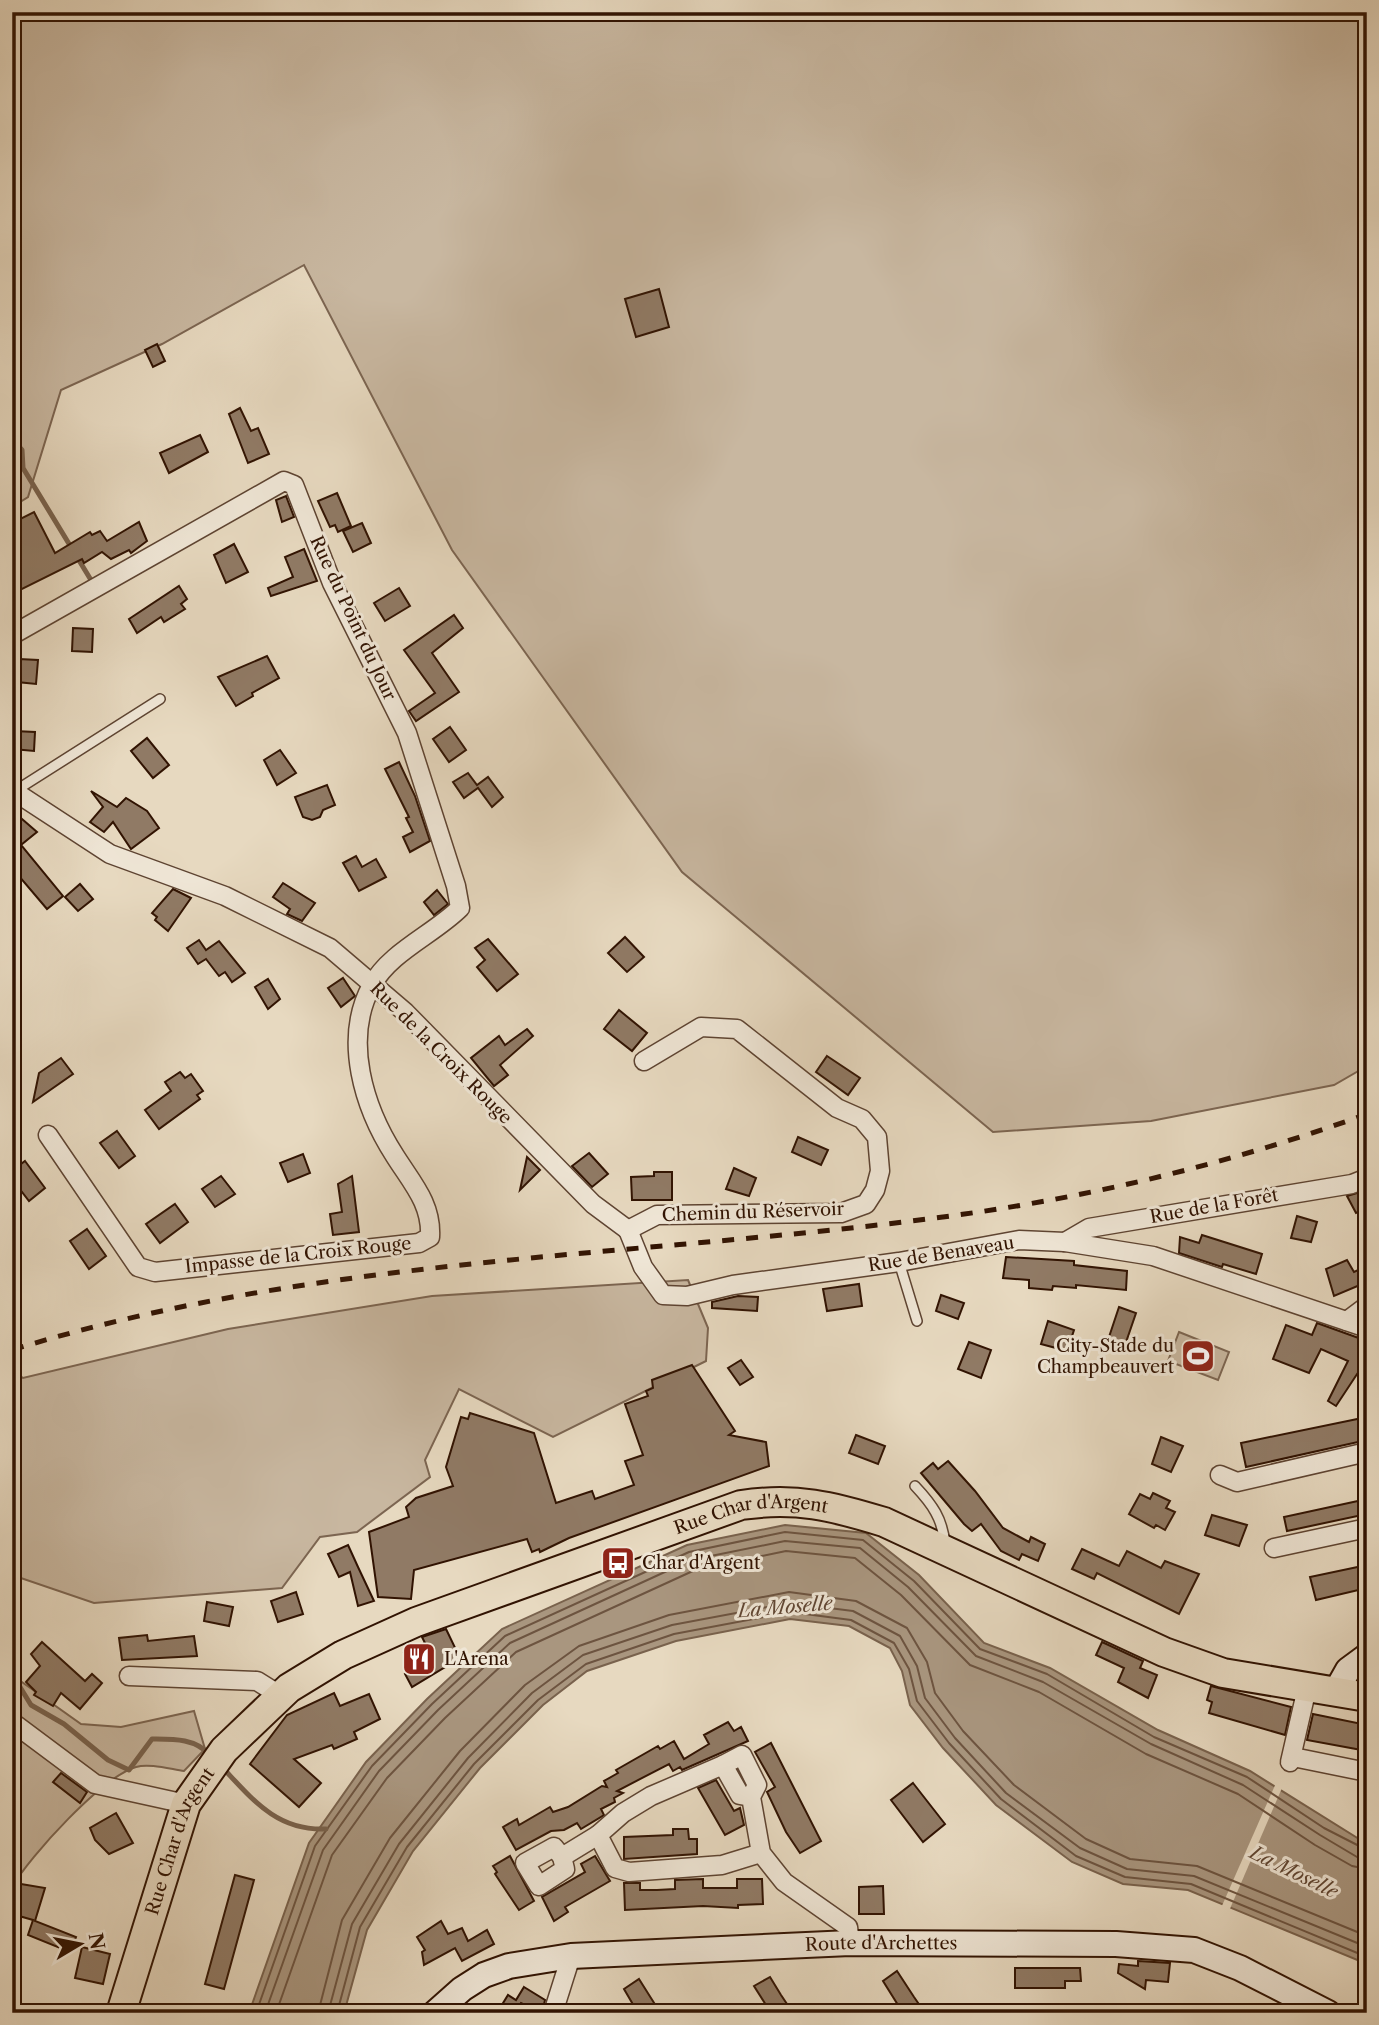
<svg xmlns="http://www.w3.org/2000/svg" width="1379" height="2025" font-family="'Libre Caslon Text',serif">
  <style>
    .green { fill: #c8b7a0; stroke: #7c6551; stroke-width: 2 }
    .water { fill: #a9967f; stroke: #79624d; stroke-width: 2 }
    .pier { fill: #e7d9c0 }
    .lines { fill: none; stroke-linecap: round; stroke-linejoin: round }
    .shore { stroke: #6d5440; stroke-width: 2 }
    .stream { stroke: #79624d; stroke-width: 5 }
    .building { fill: #907a65; stroke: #311302; stroke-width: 2 }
    .lane-casing { stroke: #5e4432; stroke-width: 12 }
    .street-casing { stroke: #5e4432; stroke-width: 21 }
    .secondary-casing { stroke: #311302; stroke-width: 28 }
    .primary-casing { stroke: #311302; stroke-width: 32 }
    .lane { stroke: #efe6d6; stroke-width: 9 }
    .street { stroke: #efe6d6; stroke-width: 18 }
    .secondary { stroke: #efe6d6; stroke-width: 24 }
    .primary { stroke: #e7d9c0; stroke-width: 28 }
    .rail { stroke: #311302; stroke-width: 5; stroke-dasharray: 12 12; stroke-linecap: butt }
    .labels { text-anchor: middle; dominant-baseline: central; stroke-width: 6; stroke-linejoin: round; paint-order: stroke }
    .street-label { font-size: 18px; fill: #311302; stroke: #efe6d6 }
    .poi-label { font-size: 18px; fill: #311302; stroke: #efe6d6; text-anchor: start }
    .water-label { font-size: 19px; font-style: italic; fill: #614734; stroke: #efe6d6 }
  </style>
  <rect width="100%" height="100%" fill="#e7d9c0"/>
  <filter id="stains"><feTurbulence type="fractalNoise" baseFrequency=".00286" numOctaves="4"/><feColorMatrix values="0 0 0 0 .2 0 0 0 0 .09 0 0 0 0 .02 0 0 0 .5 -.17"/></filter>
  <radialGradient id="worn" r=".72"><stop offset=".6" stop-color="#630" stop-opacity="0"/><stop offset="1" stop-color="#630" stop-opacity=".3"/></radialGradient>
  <g class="green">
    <polygon points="12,12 1367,12 1367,1066 1334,1085 1151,1121 993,1132 682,872 452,550 304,265 162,344 61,390 28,497 12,507"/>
    <polygon points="688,1280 708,1328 706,1361 553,1437 459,1389 425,1460 430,1477 357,1532 320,1537 282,1588 94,1603 12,1575 12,1370 23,1378 228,1329 432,1296"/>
    <polygon points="1179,1332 1229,1352 1218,1380 1168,1361"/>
    <path d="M12 1675 81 1724 121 1727 194 1711 205 1749 184 1771C170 1769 149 1763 136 1767 102 1777 30 1856 12 1887Z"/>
  </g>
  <polygon class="water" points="785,1525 866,1533 919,1575 984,1643 1050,1668 1158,1730 1250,1771 1367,1844 1367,1964 1188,1890 1123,1884 1072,1862 996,1805 943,1748 910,1705 902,1671 890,1648 849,1626 790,1619 676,1641 587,1671 543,1705 480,1768 413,1851 367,1930 344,2013 249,2013 309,1843 366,1762 427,1699 502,1629 687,1545"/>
  <polygon class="pier" points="1276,1783 1282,1788 1229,1911 1221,1908"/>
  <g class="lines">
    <g class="shore">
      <polyline points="256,2013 315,1846 372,1766 432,1704 505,1636 689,1552 785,1532 863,1540 914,1581 980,1649 1047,1674 1154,1737 1247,1777 1324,1828 1367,1850"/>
      <polyline points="265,2013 323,1850 379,1771 438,1710 510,1643 691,1560 785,1541 860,1548 908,1587 976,1656 1043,1682 1151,1744 1243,1785 1320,1835 1357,1857 1367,1859"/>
      <polyline points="276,2013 332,1855 387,1778 445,1718 516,1652 695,1570 786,1551 855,1558 901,1595 970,1665 1039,1692 1146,1754 1238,1794 1315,1845 1352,1866 1367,1869"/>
      <polyline points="318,2013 342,1920 390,1838 460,1751 525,1685 579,1646 669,1615 789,1592 856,1601 907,1628 927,1662 935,1693 963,1731 1014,1785 1086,1839 1130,1859 1197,1866 1367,1936"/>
      <polyline points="328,2013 352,1924 399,1844 468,1758 532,1693 583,1655 672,1625 789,1603 853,1611 900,1636 917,1666 925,1698 955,1738 1006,1793 1080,1848 1127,1869 1194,1876 1367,1947"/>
      <polyline points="337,2013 360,1927 407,1847 474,1764 538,1700 586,1664 674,1634 790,1612 851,1620 894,1643 909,1669 917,1701 949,1743 1001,1799 1076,1856 1125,1877 1191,1884 1367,1957"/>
    </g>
    <g class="stream">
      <polyline points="12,307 18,319 12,321"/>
      <polyline points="12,439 22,450 23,468 94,585"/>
      <path d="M12 1674 31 1705 64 1724 108 1760 129 1770 152 1739C173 1739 195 1738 210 1755"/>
      <path d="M222 1767C253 1800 277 1831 326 1829"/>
    </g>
  </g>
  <g class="building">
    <polygon points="659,289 669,327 636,337 625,299"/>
    <polygon points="157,344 165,361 153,367 145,350"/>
    <polygon points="240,408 251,431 258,428 269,454 248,463 229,414"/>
    <polygon points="200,435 208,452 169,473 160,453"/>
    <polygon points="337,493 351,526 338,532 335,525 330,527 318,501"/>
    <polygon points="286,496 294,517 282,522 276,500"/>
    <polygon points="34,512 55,553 90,532 92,535 100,531 107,541 139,522 147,541 131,553 129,550 111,559 102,552 84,563 82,559 12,594 12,523"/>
    <polygon points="362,523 371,543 353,552 343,531"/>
    <polygon points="234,544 248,572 226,583 214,555"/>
    <polygon points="304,549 317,581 271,596 268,588 293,577 285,557"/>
    <polygon points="179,586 187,599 181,604 185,609 164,622 161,617 137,633 129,619"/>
    <polygon points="399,588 410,606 385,621 374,603"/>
    <polygon points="454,615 463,628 432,653 459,692 416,721 409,711 435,693 404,650"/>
    <polygon points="73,628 93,629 92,652 72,651"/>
    <polygon points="267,656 279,678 252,693 253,696 236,706 218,677"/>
    <polygon points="19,659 38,660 36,684 17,682"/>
    <polygon points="450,727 466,750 449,762 433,739"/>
    <polygon points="14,731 35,732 34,751 13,749"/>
    <polygon points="147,738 169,765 153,778 131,751"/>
    <polygon points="280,750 296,773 277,785 264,760"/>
    <polygon points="399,762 415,796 430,841 410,852 403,837 413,832 406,818 409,817 385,769"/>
    <polygon points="468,773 477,785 488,777 503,797 492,807 478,788 464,798 453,782"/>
    <polygon points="327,785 335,805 323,810 320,817 312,820 303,817 295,797"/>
    <polygon points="91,791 117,807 126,798 147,811 159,828 131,849 113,822 104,832 90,822 103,807"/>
    <polygon points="22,819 37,832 21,845 63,896 47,909 12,868 12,831"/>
    <polygon points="356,856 362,867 376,859 386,877 359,891 343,863"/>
    <polygon points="283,883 315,903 302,921 287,914 290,909 273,897"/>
    <polygon points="80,884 93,899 78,911 65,897"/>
    <polygon points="173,889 191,898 168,931 155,920 157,917 152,913"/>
    <polygon points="437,890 448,904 434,915 424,902"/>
    <polygon points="625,937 644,957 627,972 608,953"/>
    <polygon points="488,939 518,974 497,991 477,967 485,960 475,948"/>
    <polygon points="199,940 206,950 219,941 245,973 232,982 225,972 219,976 206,959 198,964 187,948"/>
    <polygon points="343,978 355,996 341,1007 328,988"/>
    <polygon points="268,979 280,999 268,1009 255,987"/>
    <polygon points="619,1010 647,1033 632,1051 604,1029"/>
    <polygon points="527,1029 533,1036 500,1065 508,1075 494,1086 471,1058 499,1036 505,1045"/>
    <polygon points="827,1056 860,1078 848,1095 816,1072"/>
    <polygon points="61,1058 73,1074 33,1102 39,1073"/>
    <polygon points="180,1072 185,1078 191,1074 203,1091 197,1095 200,1099 159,1129 145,1110 171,1091 165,1082"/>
    <polygon points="117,1131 135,1156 119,1168 100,1143"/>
    <polygon points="798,1137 828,1150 821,1165 792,1152"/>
    <polygon points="589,1153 608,1174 592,1187 572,1166"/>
    <polygon points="303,1154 310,1173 288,1182 280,1163"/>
    <polygon points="527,1157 540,1170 520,1190"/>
    <polygon points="25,1161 45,1188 29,1201 12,1179 12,1171"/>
    <polygon points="734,1168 756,1178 749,1196 726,1189"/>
    <polygon points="654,1172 672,1172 672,1200 632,1200 631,1177 654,1176"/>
    <polygon points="221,1176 235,1194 215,1207 202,1189"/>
    <polygon points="352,1176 359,1232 333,1235 330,1214 342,1212 338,1184"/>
    <polygon points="1367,1190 1367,1208 1356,1213 1347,1196"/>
    <polygon points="175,1204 188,1222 160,1243 146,1224"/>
    <polygon points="1297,1216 1317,1222 1311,1242 1291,1238"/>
    <polygon points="87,1229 106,1256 89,1269 70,1241"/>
    <polygon points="1202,1235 1262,1254 1256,1274 1223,1264 1222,1267 1179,1253 1180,1237 1199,1243"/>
    <polygon points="1006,1257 1074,1261 1074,1265 1127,1271 1126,1290 1076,1285 1076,1288 1053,1286 1052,1290 1029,1288 1029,1280 1003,1278"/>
    <polygon points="1347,1260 1354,1272 1367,1266 1367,1282 1334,1296 1326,1269"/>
    <polygon points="859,1284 862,1306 827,1311 823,1289"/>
    <polygon points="941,1295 964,1303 958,1319 936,1311"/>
    <polygon points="738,1296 758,1297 757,1311 712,1308 712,1302"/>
    <polygon points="1119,1307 1136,1313 1124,1348 1107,1343"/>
    <polygon points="1048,1321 1074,1330 1067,1351 1041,1344"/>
    <polygon points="1317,1323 1367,1341 1367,1359 1336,1406 1328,1401 1348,1361 1321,1349 1309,1373 1273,1359 1286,1325 1312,1335"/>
    <polygon points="969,1342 991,1350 981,1378 958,1369"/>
    <polygon points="741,1360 753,1377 740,1385 728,1368"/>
    <polygon points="692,1365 735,1431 729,1435 766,1442 769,1466 569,1538 540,1552 539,1549 532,1552 527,1539 414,1570 411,1599 378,1597 369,1532 409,1517 406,1507 416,1498 453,1486 446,1467 461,1417 468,1419 470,1413 534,1433 556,1503 592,1491 595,1499 634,1485 625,1461 643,1455 625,1404 648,1396 646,1391 653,1388 652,1380"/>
    <polygon points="1367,1417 1367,1440 1246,1467 1241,1443"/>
    <polygon points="856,1435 885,1446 878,1464 849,1453"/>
    <polygon points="1161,1437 1183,1446 1171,1472 1152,1464"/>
    <polygon points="948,1461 975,1491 1003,1528 1029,1542 1031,1537 1045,1544 1038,1561 1022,1554 1019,1560 1001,1551 981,1524 972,1531 964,1524 921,1473 933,1463 938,1469"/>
    <polygon points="1153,1493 1170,1501 1166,1508 1175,1512 1165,1530 1156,1525 1154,1528 1129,1514 1140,1494 1150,1499"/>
    <polygon points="1367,1499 1367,1514 1287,1531 1284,1517"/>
    <polygon points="1212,1515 1247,1525 1239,1546 1205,1535"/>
    <polygon points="348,1545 358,1567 374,1601 358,1606 350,1572 339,1577 328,1554"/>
    <polygon points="1082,1549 1119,1566 1127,1551 1161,1568 1165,1561 1199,1574 1179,1614 1097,1573 1094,1579 1072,1569"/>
    <polygon points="1367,1565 1367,1588 1316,1600 1310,1577"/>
    <polygon points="296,1592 303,1614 278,1622 271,1601"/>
    <polygon points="207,1602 233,1607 229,1626 204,1621"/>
    <polygon points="446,1629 460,1658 412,1687 405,1674 412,1670 404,1653 425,1643 422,1637"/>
    <polygon points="147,1635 148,1641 194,1636 197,1656 122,1660 119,1638"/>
    <polygon points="42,1642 85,1681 92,1674 102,1683 80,1709 61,1693 53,1706 34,1695 36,1692 26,1682 40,1666 31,1654"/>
    <polygon points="1102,1642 1143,1661 1140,1668 1157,1675 1148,1698 1118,1682 1124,1668 1096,1655"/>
    <polygon points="1211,1686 1291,1707 1285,1735 1209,1713 1212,1702 1207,1700"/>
    <polygon points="334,1693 340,1706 369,1694 380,1719 354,1732 357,1739 334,1749 332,1745 294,1759 321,1783 299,1807 250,1764 287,1715"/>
    <polygon points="1313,1714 1367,1725 1367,1751 1307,1740"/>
    <polygon points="728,1722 734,1731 741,1727 748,1741 682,1770 680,1767 673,1771 669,1764 617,1791 623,1793 614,1798 615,1802 601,1809 604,1815 581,1829 577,1823 564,1830 551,1831 516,1850 503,1827 517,1819 519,1825 550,1807 553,1812 568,1807 602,1786 607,1787 604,1781 618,1773 616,1770 658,1746 660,1749 674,1741 684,1759 709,1744 704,1735"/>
    <polygon points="771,1743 821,1841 800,1853 786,1832 767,1792 775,1787 755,1752"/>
    <polygon points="61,1773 87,1792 80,1803 53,1782"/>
    <polygon points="716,1780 734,1811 740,1808 744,1825 725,1835 698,1788"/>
    <polygon points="913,1783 945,1824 923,1842 891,1800"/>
    <polygon points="116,1813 133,1843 109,1854 95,1840 90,1828"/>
    <polygon points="673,1829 688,1829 689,1839 697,1839 697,1854 624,1859 624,1837 673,1835"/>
    <polygon points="510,1856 534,1901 519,1910 495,1874 497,1872 493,1866"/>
    <polygon points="595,1856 610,1881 565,1907 568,1912 554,1921 542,1897 585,1872 581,1864"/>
    <polygon points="235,1875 254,1880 224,1989 205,1984"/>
    <polygon points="703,1879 703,1888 737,1888 737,1879 762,1879 763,1904 738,1905 738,1908 703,1906 625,1910 624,1883 640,1883 640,1890 657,1890 675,1889 675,1880"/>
    <polygon points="15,1883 45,1888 35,1921 76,1937 70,1952 28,1935 33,1920 12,1914"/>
    <polygon points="883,1886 884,1914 859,1914 859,1887"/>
    <polygon points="441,1921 448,1934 462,1928 468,1941 487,1930 494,1944 462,1961 455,1948 424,1965 422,1952 425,1950 417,1937"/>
    <polygon points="82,1947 110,1954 103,1984 75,1978"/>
    <polygon points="1138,1961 1170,1963 1168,1982 1146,1980 1145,1989 1118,1973 1119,1964 1138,1966"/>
    <polygon points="1015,1968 1080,1968 1081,1981 1065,1981 1065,1988 1015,1988"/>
    <polygon points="897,1971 914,1997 925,2013 903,2013 883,1981"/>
    <polygon points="770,1977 781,1995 793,2013 771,2013 754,1986"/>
    <polygon points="639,1979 656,2006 661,2013 638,2013 624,1989"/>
    <polygon points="524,1987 545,2000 542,2013 521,2003 515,2013 497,2013 508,1995 516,2000"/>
  </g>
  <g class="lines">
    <g class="lane-casing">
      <g id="lane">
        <polyline points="15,791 160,699"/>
        <polyline points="899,1262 917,1321"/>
        <path d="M915 1486C932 1504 943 1519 945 1545"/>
      </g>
    </g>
    <g class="street-casing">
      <g id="street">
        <path d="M12 635 284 481 294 485 332 583 407 733 456 886 460 908C434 934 390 952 372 985 342 1039 364 1108 395 1156 412 1183 432 1204 430 1237L419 1243 155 1272 138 1267 48 1135"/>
        <polyline points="12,790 110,854 225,896 330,948 405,1012 593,1204 628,1230"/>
        <polyline points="628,1230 643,1267 663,1295 687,1296 733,1285 899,1262 1019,1240 1065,1242 1153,1256 1367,1328"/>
        <polyline points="628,1230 657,1215 841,1213 866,1204 875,1190 880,1171 877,1137 862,1119 837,1108 737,1029 701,1027 644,1061"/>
        <polyline points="1065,1242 1089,1228 1352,1184 1367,1178"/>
        <polyline points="1347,1321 1367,1306"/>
        <polyline points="1220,1475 1237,1482 1367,1452"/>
        <polyline points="1274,1548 1367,1528"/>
        <polyline points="129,1676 257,1681 281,1696"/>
        <polyline points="12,1722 95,1784 186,1804"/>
        <polyline points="1293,1757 1367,1772"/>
        <polyline points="1290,1762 1307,1688"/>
        <polyline points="723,1765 651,1796 623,1813 598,1835 615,1868 629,1872 722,1865 761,1853"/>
        <polyline points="751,1797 740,1795 723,1765 742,1755 757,1785 751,1797 761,1853 784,1882 848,1927 850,1943"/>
        <polygon points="554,1847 562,1857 565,1869 539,1886 525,1863"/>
        <polyline points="562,1857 598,1835"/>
        <polyline points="553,2013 571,1956"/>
      </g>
    </g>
    <g class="secondary-casing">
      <g id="secondary">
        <polyline points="1335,1693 1348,1670 1367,1656"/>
        <path id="s1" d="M435 2013 462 1989 484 1975 509 1966 571 1956 850 1943 1116 1944 1194 1950 1240 1968 1328 2013"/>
      </g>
    </g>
    <g class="primary-casing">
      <g id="primary">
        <path id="s2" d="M121 2013 186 1804 224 1750 289 1688 343 1655 416 1622 741 1505C796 1497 832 1506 884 1522L1164 1652 1223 1673 1367 1697"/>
      </g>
    </g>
    <use href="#lane" class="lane"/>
    <use href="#street" class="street"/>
    <use href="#secondary" class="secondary"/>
    <use href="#primary" class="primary"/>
    <path class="rail" d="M12 1350C315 1256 632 1258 943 1217 1088 1198 1229 1164 1367 1114"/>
  </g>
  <defs>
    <g id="stadium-square" transform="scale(1.75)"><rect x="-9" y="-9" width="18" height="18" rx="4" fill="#8f2418" stroke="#efe6d6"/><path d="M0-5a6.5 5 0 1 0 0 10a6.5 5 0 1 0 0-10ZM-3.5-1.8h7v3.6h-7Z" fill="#fff"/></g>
    <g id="bus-square" transform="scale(1.75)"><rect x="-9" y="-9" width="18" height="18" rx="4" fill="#8f2418" stroke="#efe6d6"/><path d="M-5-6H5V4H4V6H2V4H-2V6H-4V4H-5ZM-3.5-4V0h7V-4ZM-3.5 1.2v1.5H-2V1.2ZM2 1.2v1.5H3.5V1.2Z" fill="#fff"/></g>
    <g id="restaurant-square" transform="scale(1.75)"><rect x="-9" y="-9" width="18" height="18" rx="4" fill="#8f2418" stroke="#efe6d6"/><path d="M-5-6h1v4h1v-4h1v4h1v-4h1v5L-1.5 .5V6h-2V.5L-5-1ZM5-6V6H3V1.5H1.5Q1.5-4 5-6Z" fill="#fff"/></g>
  </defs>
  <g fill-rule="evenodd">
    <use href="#stadium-square" x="1198" y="1356"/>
    <use href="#bus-square" x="618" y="1563"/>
    <use href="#restaurant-square" x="419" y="1659"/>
  </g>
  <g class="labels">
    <g class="street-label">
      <text transform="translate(353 618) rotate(65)">Rue du Point du Jour</text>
      <text transform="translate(441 1053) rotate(45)">Rue de la Croix Rouge</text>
      <text transform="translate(1214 1206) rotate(-10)">Rue de la Forêt</text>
      <text transform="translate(753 1212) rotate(-2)">Chemin du Réservoir</text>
      <text transform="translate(941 1254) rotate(-9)">Rue de Benaveau</text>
      <text transform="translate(298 1255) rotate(-6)">Impasse de la Croix Rouge</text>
      <text stroke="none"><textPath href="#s2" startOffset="872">Rue Char d'Argent</textPath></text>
      <text stroke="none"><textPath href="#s2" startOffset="182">Rue Char d'Argent</textPath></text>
      <text stroke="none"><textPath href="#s1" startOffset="462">Route d'Archettes</textPath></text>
    </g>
    <g class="poi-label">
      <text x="1174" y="1346" text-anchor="end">City-Stade du<tspan x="1174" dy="21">Champbeauvert</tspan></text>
      <text x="642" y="1563">Char d'Argent</text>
      <text x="444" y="1659">L'Arena</text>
    </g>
    <g class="water-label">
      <text transform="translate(785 1607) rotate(-5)">La Moselle</text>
      <text transform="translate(1294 1872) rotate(26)">La Moselle</text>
    </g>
  </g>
  <rect width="1379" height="2025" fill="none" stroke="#e7d9c0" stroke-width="42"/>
  <rect x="14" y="14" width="1351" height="1997" fill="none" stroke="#311302" stroke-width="3.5"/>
  <rect x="21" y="21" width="1337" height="1983" fill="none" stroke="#311302" stroke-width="2"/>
  <g transform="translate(80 1944) rotate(80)" stroke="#efe6d6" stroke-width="5" paint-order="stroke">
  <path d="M0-5L12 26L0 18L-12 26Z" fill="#311302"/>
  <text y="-10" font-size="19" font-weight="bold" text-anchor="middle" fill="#311302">N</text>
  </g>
  <rect width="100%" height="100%" filter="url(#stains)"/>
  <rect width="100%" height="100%" fill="url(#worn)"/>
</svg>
